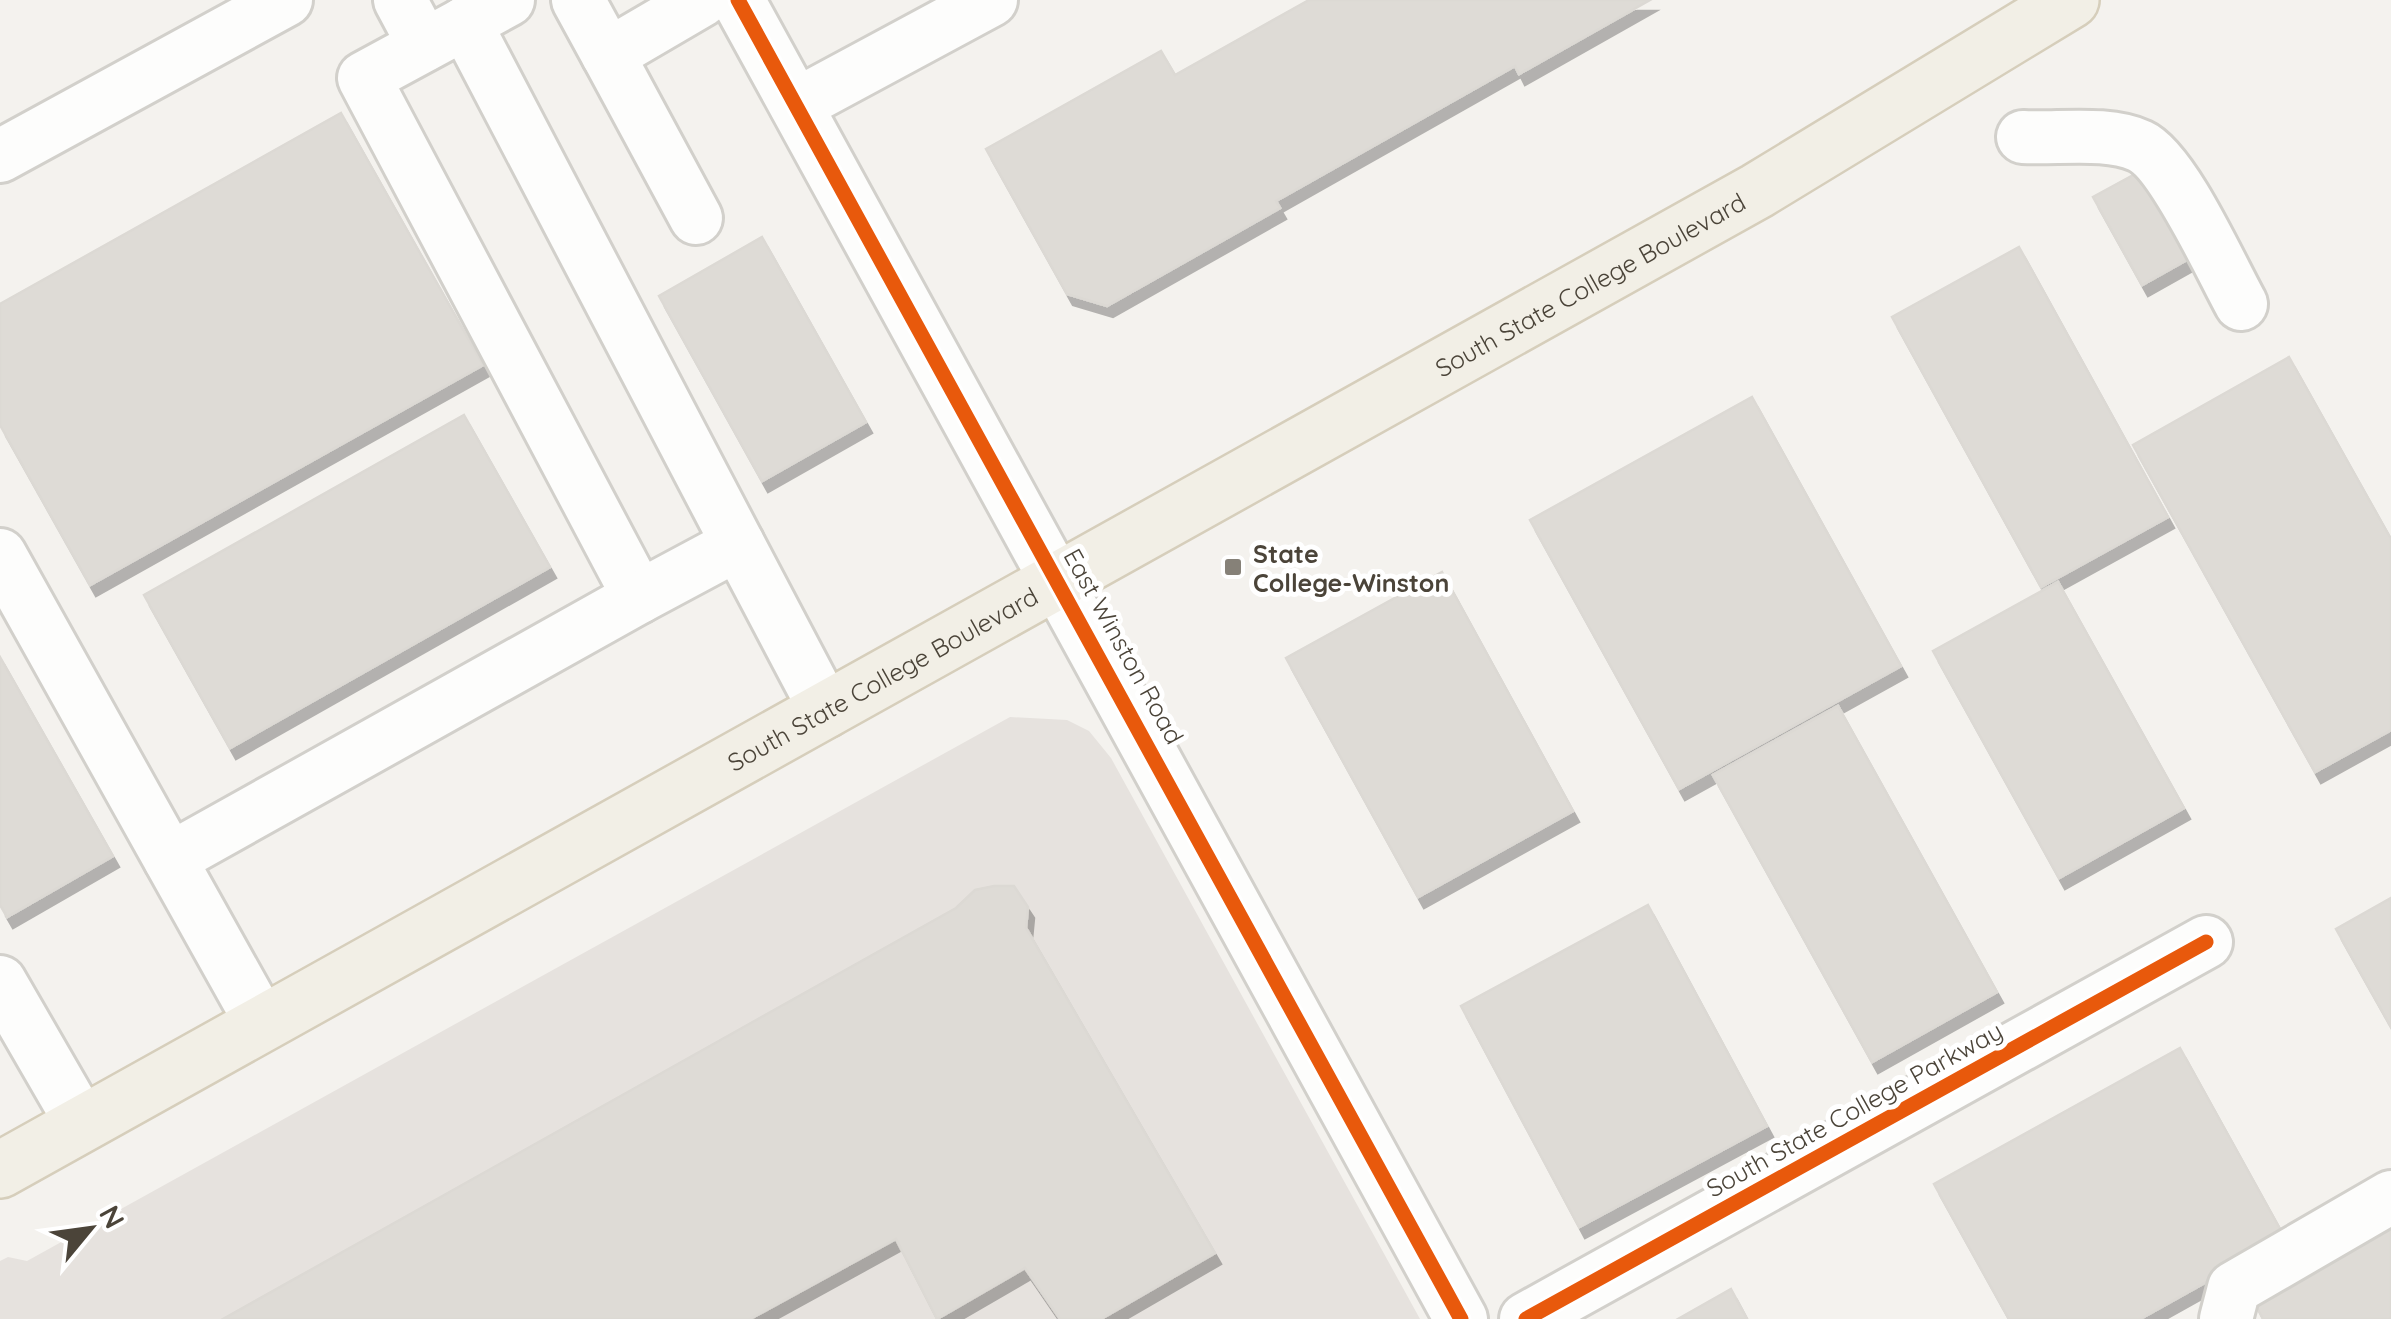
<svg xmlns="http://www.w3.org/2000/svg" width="2391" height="1319" font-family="Quicksand,sans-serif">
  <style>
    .industrial { fill: #e6e2de }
    .building { fill: #dedbd6; stroke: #dcd9d4; stroke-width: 2.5; filter: url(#shadow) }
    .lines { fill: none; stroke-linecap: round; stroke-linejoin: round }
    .minor-casing { stroke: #d2d0cb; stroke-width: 58 }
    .major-casing { stroke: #d6cebb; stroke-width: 60 }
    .minor { stroke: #fdfdfc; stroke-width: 52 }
    .major { stroke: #f2efe6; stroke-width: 55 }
    .cycleway-casing { stroke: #fff; stroke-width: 21 }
    .cycleway { stroke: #e8590c; stroke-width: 15 }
    .poi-dot { fill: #868178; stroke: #fff; stroke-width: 4 }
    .labels { text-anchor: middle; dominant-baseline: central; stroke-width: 10; stroke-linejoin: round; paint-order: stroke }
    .street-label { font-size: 25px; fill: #4b4439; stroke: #fff }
    .poi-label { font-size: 25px; font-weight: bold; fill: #4b4439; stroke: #fff; text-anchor: start }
  </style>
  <defs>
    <filter id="shadow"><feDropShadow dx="6" dy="11" stdDeviation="0" flood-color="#0004"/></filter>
  </defs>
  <rect width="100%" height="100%" fill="#f4f2ee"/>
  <polygon class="industrial" points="1010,717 1067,720 1089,731 1111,758 1420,1319 0,1319 0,1261 8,1257 27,1261"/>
  <g class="building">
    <polygon points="1309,0 1650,0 1519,74 1515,66 1276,201 1280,208 1107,306 1067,294 986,149 1161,51 1175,75"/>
    <polygon points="341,113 483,365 90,585 0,425 0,304"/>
    <polygon points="2150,166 2199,253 2142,285 2093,197"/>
    <polygon points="762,237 866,422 762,481 659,296"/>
    <polygon points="2019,247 2168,517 2041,587 1892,317"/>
    <polygon points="2289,357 2391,539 2391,730 2315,772 2133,445"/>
    <polygon points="1752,397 1901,666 1679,789 1530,520"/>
    <polygon points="464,415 550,567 230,748 144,595"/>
    <polygon points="1442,572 1573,811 1418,897 1286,658"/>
    <polygon points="2058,582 2184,808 2059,878 1933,651"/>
    <polygon points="0,657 113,856 7,917 0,905"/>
    <polygon points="1838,706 1997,992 1872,1062 1713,775"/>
    <polygon points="994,886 1014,886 1028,907 1026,928 1215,1253 1101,1319 1060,1319 1025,1268 937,1319 896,1239 750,1319 223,1319 956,908 975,890"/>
    <polygon points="2391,898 2391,1027 2336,929"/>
    <polygon points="1648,905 1767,1126 1579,1227 1461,1006"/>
    <polygon points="2180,1048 2285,1238 2140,1319 2009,1319 1934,1184"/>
    <polygon points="2391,1218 2391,1319 2263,1319 2251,1296"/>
    <polygon points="1731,1289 1747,1319 1678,1319"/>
  </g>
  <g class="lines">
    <g class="minor-casing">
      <g id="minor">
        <polyline points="400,0 424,45"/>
        <polyline points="508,0 364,78 639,597 738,544 826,711"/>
        <polyline points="578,0 608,55 702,0"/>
        <polyline points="738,0 1461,1319"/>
        <polyline points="465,23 738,544"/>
        <polyline points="608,55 696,218"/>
        <polyline points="796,105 991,0"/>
        <path d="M2023 137C2058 139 2108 131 2140 146 2173 161 2221 268 2241 304"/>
        <polyline points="0,156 286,0"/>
        <polyline points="0,555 262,1024"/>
        <polyline points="170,859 639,597"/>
        <polyline points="0,982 82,1124"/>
        <polyline points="1526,1319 2206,942"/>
        <polyline points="2226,1319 2234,1288 2391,1197"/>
      </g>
    </g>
    <g class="major-casing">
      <g id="major">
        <path id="s1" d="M0 1170 1757 191 2071 0"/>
      </g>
    </g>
    <use href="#minor" class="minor"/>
    <use href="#major" class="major"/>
    <g class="cycleway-casing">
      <g id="cycleway">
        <polyline points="738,0 1461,1319"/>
        <polyline points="1526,1319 2206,942"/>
      </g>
    </g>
    <use href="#cycleway" class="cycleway"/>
  </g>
  <rect class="poi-dot" x="1223" y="557" width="20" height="20" rx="5"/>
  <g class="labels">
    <g class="street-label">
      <text stroke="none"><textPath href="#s1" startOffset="1820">South State College Boulevard</textPath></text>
      <text transform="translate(1124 646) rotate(61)">East Winston Road</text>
      <text stroke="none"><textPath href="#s1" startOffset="1010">South State College Boulevard</textPath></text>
      <text transform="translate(1854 1109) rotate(-29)">South State College Parkway</text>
    </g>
    <g class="poi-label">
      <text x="1253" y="553">State<tspan x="1253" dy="29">College-Winston</tspan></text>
    </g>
  </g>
  <g transform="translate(90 1229) rotate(61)" stroke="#ffffff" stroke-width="8" paint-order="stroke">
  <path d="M0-8L18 38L0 25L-18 38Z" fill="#4b4439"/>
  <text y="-15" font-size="28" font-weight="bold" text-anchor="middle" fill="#4b4439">N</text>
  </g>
</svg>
